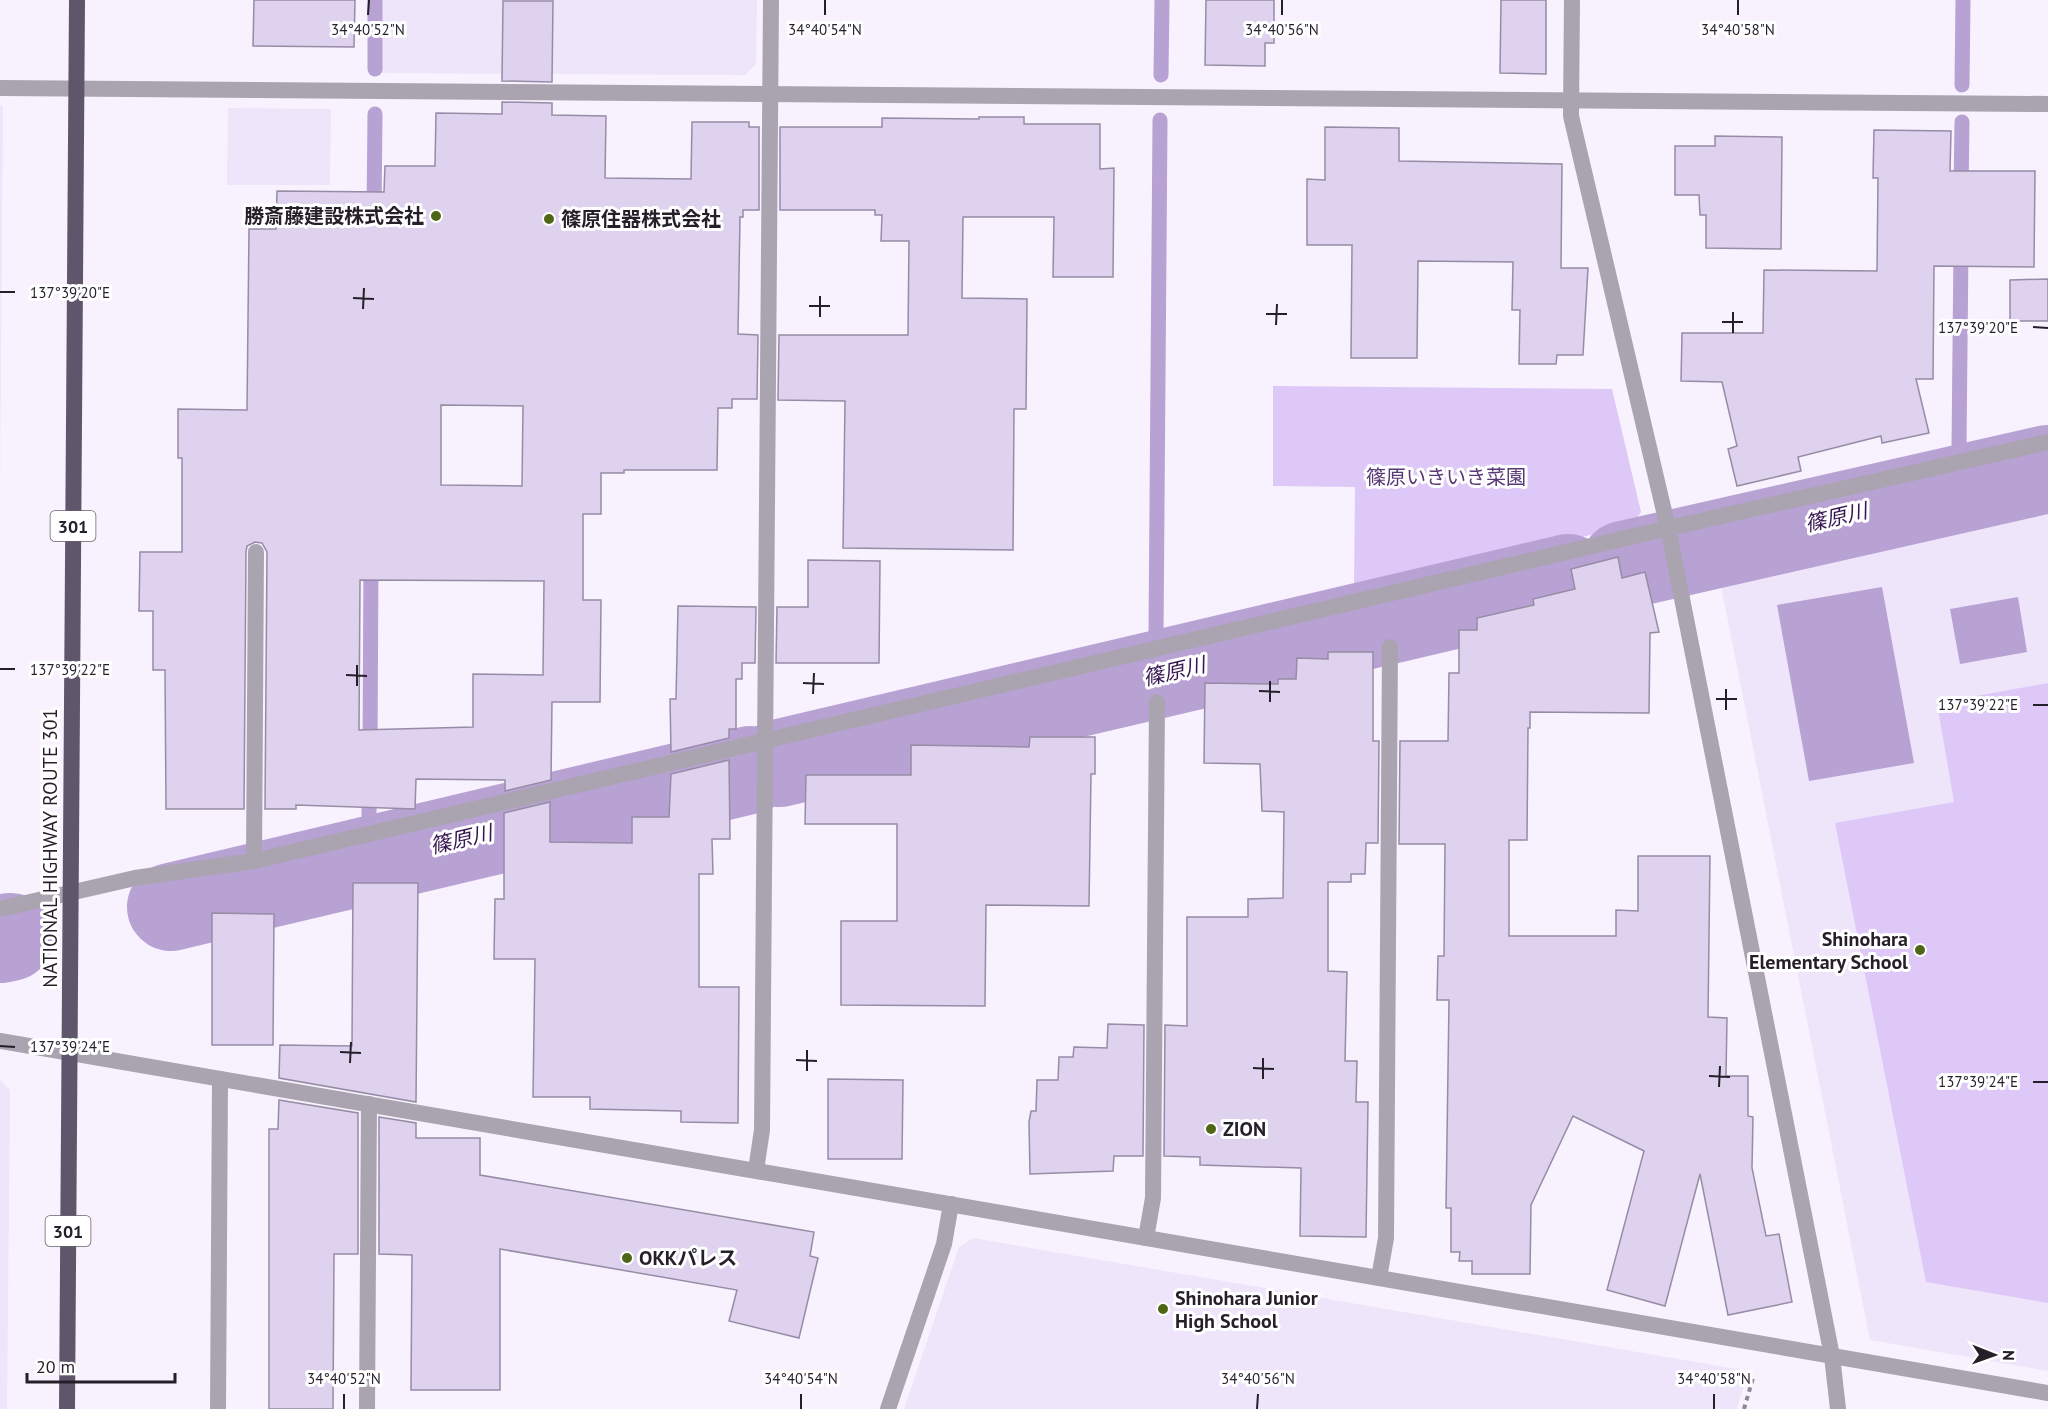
<svg xmlns="http://www.w3.org/2000/svg" width="2048" height="1409" font-family="'PT Sans','Noto Sans JP',sans-serif">
  <style>
    .built { fill: #eee5fa }
    .green { fill: #ddc8f8 }
    .water { fill: #b8a1d3 }
    .lines { fill: none; stroke-linecap: round; stroke-linejoin: round }
    .stream { stroke: #b8a1d3; stroke-width: 15 }
    .river { stroke: #b8a1d3; stroke-width: 88 }
    .building { fill: #ded2ee; stroke: #978ca6; stroke-width: 1.5; fill-rule: evenodd }
    .path { stroke: #8d8893; stroke-width: 4; stroke-dasharray: 4.5 4.5; stroke-linecap: butt }
    .minor { stroke: #a9a4b0; stroke-width: 16 }
    .trunk { stroke: #60566c; stroke-width: 16 }
    .ticks { fill: none; stroke: #241f29; stroke-width: 2 }
    .poi-dot { fill: #4e6616; stroke: #fff; stroke-width: 2 }
    .labels { text-anchor: middle; dominant-baseline: central; stroke-width: 6; stroke-linejoin: round; paint-order: stroke }
    .shield { fill: #fff; stroke: #666269; stroke-width: 1.5 }
    .shield-label { font-size: 18px; font-weight: bold; fill: #241f29 }
    .poi-label { font-size: 20px; font-weight: bold; fill: #241f29; stroke: #fff; text-anchor: start }
    .park-label { font-size: 20px; fill: #573976; stroke: #fff }
    .street-label { font-size: 20px; fill: #241f29; stroke: #fff }
    .water-label { font-size: 21px; font-style: italic; fill: #371752; stroke: #fff }
    .ticks-label { font-size: 15px; text-anchor: middle; fill: #241f29; stroke: #fff; stroke-width: 6; stroke-linejoin: round; paint-order: stroke }
  </style>
  <rect width="100%" height="100%" fill="#f7f2fd"/>
  <g class="built">
    <polygon points="380,0 757,0 756,64 745,75 380,73"/>
    <polygon points="0,106 3,106 0,492"/>
    <polygon points="228,108 331,109 330,185 227,185"/>
    <polygon points="2048,485 2048,1371 1870,1340 1716,560"/>
    <polygon points="0,1080 10,1090 7,1409 0,1409"/>
    <polygon points="973,1238 1748,1371 1737,1409 904,1409 959,1247"/>
  </g>
  <g class="green">
    <polygon points="1273,386 1612,389 1641,512 1632,525 1354,591 1355,487 1273,486"/>
    <polygon points="2048,683 2048,1303 1926,1282 1835,823 1954,802 1937,703"/>
  </g>
  <g class="water">
    <polygon points="1882,587 1914,763 1809,781 1777,605"/>
    <polygon points="2018,597 2027,652 1960,664 1950,609"/>
  </g>
  <g class="lines">
    <g class="stream">
      <polyline points="375,69 375,0"/>
      <polyline points="1161,75 1162,0"/>
      <polyline points="1962,85 1963,0"/>
      <polyline points="1961,191 1962,122"/>
      <polyline points="374,213 375,114"/>
      <polyline points="1959,447 1961,248"/>
      <polyline points="1959,478 1959,489"/>
      <polyline points="1156,634 1160,120"/>
      <polyline points="1157,675 1157,664"/>
      <polyline points="370,749 371,560"/>
      <polyline points="369,819 369,788"/>
      <polyline points="369,849 369,861"/>
    </g>
    <g class="river">
      <polyline points="1624,565 2048,469"/>
      <polyline points="780,763 1568,578"/>
      <polyline points="171,907 750,770"/>
      <polyline points="0,939 10,937"/>
    </g>
  </g>
  <g class="building">
    <polygon points="254,0 355,0 354,47 253,46"/>
    <polygon points="1206,0 1274,0 1274,43 1265,43 1265,66 1205,65"/>
    <polygon points="1501,0 1546,0 1546,74 1500,73"/>
    <polygon points="503,1 553,1 552,82 502,81"/>
    <path d="M502 102 552 103V115L606 116 605 178 691 179 692 122H749V127H759V210H743V217H740L738 334 758 335 757 399H732V408H718L717 470H624V473H601V514H583V600H601L600 702H552L551 780 505 791V780L416 779 415 809 296 805V809H265L267 552 262 543 255 542 247 546 246 552 244 809H166L165 670H153V611H139L140 552H182V458H178V409L247 410 249 229H276L277 191 384 192 385 166H435L436 113 502 114ZM441 405 523 406 522 486 441 485ZM360 580 544 581 543 675 473 674V727L359 730Z"/>
    <polygon points="979,117 1024,117 1024,124 1100,124 1100,169 1114,168 1113,277 1053,277 1054,217 963,217 962,298 1027,299 1026,409 1014,409 1013,550 843,548 845,401 778,400 779,335 908,335 909,241 881,241 882,215 875,215 875,210 780,210 780,127 882,127 882,118 979,119"/>
    <polygon points="1325,127 1399,128 1399,161 1562,164 1561,268 1588,268 1583,355 1557,355 1556,364 1519,364 1520,310 1512,310 1513,262 1418,261 1417,358 1351,358 1352,245 1307,245 1307,179 1325,180"/>
    <polygon points="1874,130 1951,131 1950,171 2035,171 2034,267 1934,266 1933,379 1916,379 1929,433 1882,443 1881,436 1798,457 1801,471 1737,486 1728,449 1737,446 1722,382 1681,381 1682,333 1763,333 1764,270 1877,271 1878,178 1873,178"/>
    <polygon points="1715,136 1782,137 1781,249 1706,248 1706,215 1700,215 1699,195 1675,195 1675,146 1715,146"/>
    <polygon points="2048,279 2048,321 2010,321 2010,280"/>
    <polygon points="1618,557 1622,578 1645,572 1659,632 1650,633 1649,713 1530,712 1530,728 1528,728 1527,840 1509,840 1509,936 1616,936 1616,910 1638,911 1638,856 1710,856 1708,1017 1727,1018 1726,1076 1748,1076 1748,1116 1753,1117 1752,1168 1766,1236 1779,1234 1792,1302 1728,1315 1700,1174 1665,1306 1607,1290 1644,1151 1573,1116 1531,1205 1530,1274 1472,1274 1472,1261 1459,1261 1460,1252 1451,1252 1451,1208 1446,1208 1449,1000 1437,1000 1438,956 1444,956 1445,844 1399,844 1400,741 1448,741 1449,673 1459,673 1459,630 1477,630 1477,618 1534,605 1533,599 1575,589 1571,569"/>
    <polygon points="808,560 880,561 879,663 776,663 777,607 808,607"/>
    <polygon points="678,606 756,607 755,663 742,663 742,679 736,679 736,729 729,729 729,738 671,752 670,699 676,699"/>
    <polygon points="1328,652 1373,652 1373,741 1379,741 1378,843 1366,843 1365,874 1351,874 1351,882 1328,882 1328,971 1347,972 1345,1061 1357,1061 1356,1102 1368,1102 1366,1237 1300,1236 1301,1168 1200,1165 1200,1157 1164,1156 1165,1025 1187,1026 1187,917 1248,917 1248,899 1283,898 1284,812 1262,811 1260,764 1204,763 1205,683 1278,684 1278,679 1296,679 1297,658 1328,659"/>
    <polygon points="1030,737 1095,737 1095,774 1091,774 1089,906 986,905 985,1006 841,1005 841,921 897,921 897,824 805,824 806,775 911,775 911,745 1029,747"/>
    <polygon points="729,760 730,839 712,839 713,874 699,874 699,987 739,987 738,1123 681,1122 681,1111 590,1109 590,1097 533,1097 535,959 494,959 495,899 504,899 504,813 550,802 550,842 632,843 632,817 669,817 671,774"/>
    <polygon points="353,883 418,883 416,1102 279,1078 280,1045 352,1046"/>
    <polygon points="212,913 274,914 273,1045 212,1045"/>
    <polygon points="1108,1024 1144,1025 1143,1156 1114,1156 1113,1171 1030,1174 1029,1122 1031,1111 1036,1111 1037,1080 1058,1080 1059,1057 1073,1057 1074,1047 1107,1048"/>
    <polygon points="828,1079 903,1080 902,1159 828,1159"/>
    <polygon points="279,1100 358,1113 358,1254 334,1254 333,1409 269,1409 269,1129 278,1129"/>
    <polygon points="379,1117 416,1123 416,1138 480,1138 480,1175 814,1232 810,1256 818,1258 799,1338 729,1321 737,1290 500,1249 500,1390 411,1390 412,1255 379,1254"/>
  </g>
  <g class="lines">
    <polyline class="path" points="1744,1409 1753,1378"/>
    <g class="minor">
      <polyline points="1572,0 1571,116 1668,528 1832,1356 1838,1409"/>
      <polyline points="0,88 2048,104"/>
      <polyline points="254,861 256,552"/>
      <polyline points="0,909 135,878 254,861 1643,534 2048,442"/>
      <polyline points="0,1041 2048,1393"/>
      <polyline points="756,1170 762,1130 771,0"/>
      <polyline points="1146,1238 1153,1198 1157,702"/>
      <polyline points="1379,1278 1386,1238 1390,647"/>
      <polyline points="218,1409 220,1079"/>
      <polyline points="367,1409 369,1104"/>
      <polyline points="888,1409 944,1244 951,1204"/>
    </g>
    <polyline class="trunk" points="67,1409 77,0"/>
  </g>
  <path class="ticks" d="M368 15 369 0M825 15V0M1282 15V0M1738 15V0M0 292H15M353 298 374 299M809 306H830M363 309 364 288M1266 314H1287M820 317V296M1722 322H1743M1276 325 1277 304M2033 327 2048 328M1733 333V312M0 669H15M346 675 367 676M803 683 824 684M357 686V665M1259 691 1280 692M813 694 814 673M1716 699H1737M1270 702V681M2033 705H2048M1726 710V689M0 1046 15 1047M340 1052 361 1053M796 1060 817 1061M350 1063 351 1042M1253 1068 1274 1069M807 1071V1050M1709 1076 1730 1077M1263 1079V1058M2033 1082H2048M1719 1087 1720 1066M344 1409V1394M801 1409V1394M1257 1409 1258 1394M1714 1409V1394"/>
  <g class="poi-dot">
    <circle cx="436" cy="216" r="6"/>
    <circle cx="549" cy="219" r="6"/>
    <circle cx="1920" cy="950" r="6"/>
    <circle cx="1211" cy="1129" r="6"/>
    <circle cx="627" cy="1258" r="6"/>
    <circle cx="1163" cy="1309" r="6"/>
  </g>
  <g class="labels">
    <g class="shield">
      <rect x="50.5" y="511" width="45" height="30" rx="4.5"/>
      <rect x="45.5" y="1216" width="45" height="30" rx="4.5"/>
    </g>
    <g class="shield-label">
      <text x="73" y="526">301</text>
      <text x="68" y="1231">301</text>
    </g>
    <g class="poi-label">
      <text x="424" y="216" text-anchor="end">勝斎藤建設株式会社</text>
      <text x="561" y="219">篠原住器株式会社</text>
      <text x="1908" y="939" text-anchor="end">Shinohara<tspan x="1908" dy="23">Elementary School</tspan></text>
      <text x="1223" y="1129">ZION</text>
      <text x="639" y="1258">OKKパレス</text>
      <text x="1175" y="1298">Shinohara Junior<tspan x="1175" dy="23">High School</tspan></text>
    </g>
    <g class="park-label">
      <text x="1446" y="477">篠原いきいき菜園</text>
    </g>
    <g class="street-label">
      <text transform="translate(50 848) rotate(-90)">NATIONAL HIGHWAY ROUTE 301</text>
    </g>
    <g class="water-label">
      <text transform="translate(1836 517) rotate(-13)">篠原川</text>
      <text transform="translate(1174 671) rotate(-13)">篠原川</text>
      <text transform="translate(461 839) rotate(-13)">篠原川</text>
    </g>
  </g>
  <g class="ticks-label">
    <text x="368" y="35">34°40'52"N</text>
    <text x="825" y="35">34°40'54"N</text>
    <text x="1282" y="35">34°40'56"N</text>
    <text x="1738" y="35">34°40'58"N</text>
    <text x="70" y="298">137°39'20"E</text>
    <text x="1978" y="333">137°39'20"E</text>
    <text x="70" y="675">137°39'22"E</text>
    <text x="1978" y="710">137°39'22"E</text>
    <text x="70" y="1052">137°39'24"E</text>
    <text x="1978" y="1087">137°39'24"E</text>
    <text x="344" y="1384">34°40'52"N</text>
    <text x="801" y="1384">34°40'54"N</text>
    <text x="1258" y="1384">34°40'56"N</text>
    <text x="1714" y="1384">34°40'58"N</text>
  </g>
  <g transform="translate(1994 1355) rotate(91)" stroke="#ffffff" stroke-width="4.5" paint-order="stroke">
  <path d="M0-4.5L10 22L0 15L-10 22Z" fill="#241f29"/>
  <text y="-9" font-size="16" font-weight="bold" text-anchor="middle" fill="#241f29">N</text>
  </g>
  <path d="M27 1373v9h148v-9" fill="none" stroke="#241f29" stroke-width="3"/>
  <text x="36" y="1373" font-size="18" fill="#241f29" stroke="#ffffff" stroke-width="4.5" paint-order="stroke">20 m</text>
</svg>
